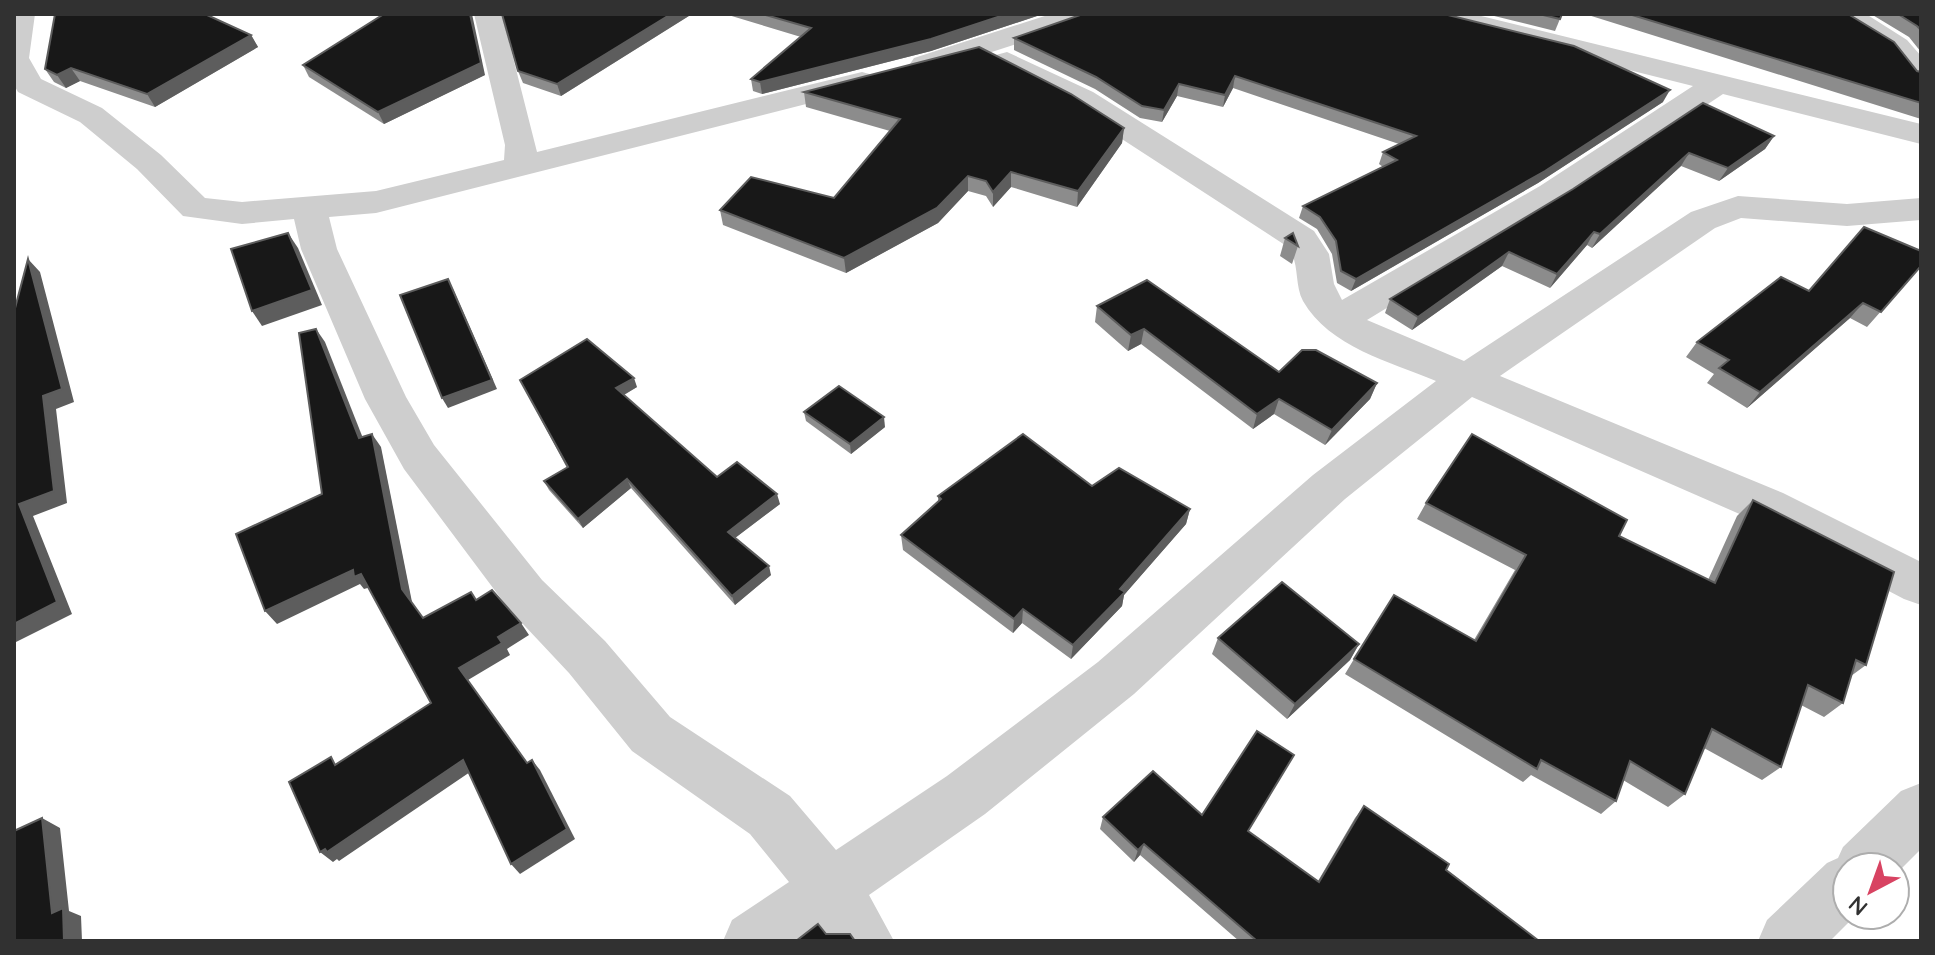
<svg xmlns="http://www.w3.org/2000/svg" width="1935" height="955" font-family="Quicksand,sans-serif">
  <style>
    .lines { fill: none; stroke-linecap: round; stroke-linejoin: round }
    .minor { fill: #cecece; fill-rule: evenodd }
    .wall { fill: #8c8c8c }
    .shaded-wall { fill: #5d5d5d }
    .building { fill: #181818; stroke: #5d5d5d; stroke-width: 2 }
  </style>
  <rect width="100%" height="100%" fill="#fff"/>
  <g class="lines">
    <g class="minor">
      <path d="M14 14H35L29 58 41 79 102 108 161 155 205 198 242 202 376 191 504 160 505 145 474 14H502L537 152 862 72 873 75 877 81 873 87 376 213 329 217 337 249 406 397 434 445 542 580 605 641 670 717 790 796 836 850 947 776 1098 662 1313 475 1436 381C1391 362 1329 347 1303 301 1294 284 1300 263 1288 247L1071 106 996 67 992 61 996 55 1007 52 1093 92 1314 231 1329 254 1334 284 1342 300 1540 186 1693 86 1429 20 1425 14H1473L1921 124V144L1723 94 1564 200 1367 320 1464 361 1691 212 1738 196 1847 204 1921 198V220L1847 226 1741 218 1715 228 1500 376 1783 493 1921 562V605L1904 599 1751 519 1472 397 1345 499 1134 694 985 814 869 895 894 941H830L822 928 804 941H723L732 920 789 882 750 834 632 751 569 673 508 608 404 469 365 399 301 249 294 219 242 224 183 216 137 169 80 122 18 92 14 85Z"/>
      <polygon points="1051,14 1094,14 1090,20 936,70 925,73 914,70 910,64 914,58"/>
      <polygon points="1832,14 1866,14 1907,40 1921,56 1921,84 1910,81 1887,52 1836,20"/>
      <polygon points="1921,783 1921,849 1895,875 1895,867 1847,867 1847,915 1856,915 1830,941 1758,941 1767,920 1827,863 1838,858 1843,847 1901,791"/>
    </g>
  </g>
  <g class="wall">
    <polygon points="692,14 561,96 523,83 518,71"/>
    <polygon points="725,14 1043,14 931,51 762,94 753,91 751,79 801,37"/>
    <polygon points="1486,14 1562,14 1555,31"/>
    <polygon points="1585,14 1848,14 1917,71 1921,72 1921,119"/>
    <polygon points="1871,14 1921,14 1921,52 1909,37"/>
    <polygon points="251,35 258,47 155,107 80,81 66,88 54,82 45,69"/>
    <polygon points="1014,38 1663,102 1538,183 1351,291 1337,283 1332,254 1317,229 1299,218 1303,206 1383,167 1379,164 1383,152 1399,144 1233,88 1223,107 1177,96 1162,122 1140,118 1095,89 1014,50"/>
    <polygon points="303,65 485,75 384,124 309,77"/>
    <polygon points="804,92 1124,128 1122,143 1077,207 1011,187 993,207 986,196 968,191 938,223 846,273 723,225 720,210 834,198 890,131 806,107"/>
    <polygon points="1703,103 1774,136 1765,149 1719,181 1681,166 1592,248 1587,245 1550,288 1502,266 1412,330 1385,313 1390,299 1573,189"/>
    <polygon points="1285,238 1298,246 1292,264 1280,256"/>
    <polygon points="1921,266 1867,327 1850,318 1747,408 1707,383 1714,374 1686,357 1697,342 1809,291"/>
    <polygon points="1097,306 1279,372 1377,383 1370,399 1325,445 1274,414 1253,429 1141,344 1128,351 1095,322"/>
    <polygon points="520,380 637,387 624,395 717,477 780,504 735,538 771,575 735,605 631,488 583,528 549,490 544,481 567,468"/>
    <polygon points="804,412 885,427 851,454 806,421"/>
    <polygon points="1092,486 1190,509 1186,524 1124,595 1122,606 1071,659 1022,623 1013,633 903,550 901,535 938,502 938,496"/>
    <polygon points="1753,500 1866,665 1851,676 1843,703 1824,717 1801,705 1781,767 1762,780 1704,748 1685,794 1668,807 1623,780 1616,801 1601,814 1531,775 1523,782 1345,674 1354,659 1474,640 1515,570 1417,519 1426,503 1619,536 1708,580 1737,516"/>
    <polygon points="1218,638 1359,644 1350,660 1287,719 1212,654"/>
    <polygon points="1364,806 1539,941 1239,941 1140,855 1134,862 1100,829 1103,817 1202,815 1248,831 1318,881 1355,818"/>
  </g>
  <g class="shaded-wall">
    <polygon points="470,14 472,14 485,75 384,124 378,112"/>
    <polygon points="671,14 692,14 561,96 557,84"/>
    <polygon points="1007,14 1043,14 931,51 762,94 760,82"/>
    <polygon points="251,35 258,47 155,107 147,94"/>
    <polygon points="71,68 80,81 66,88 57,75"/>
    <polygon points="1235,76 1233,88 1223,107 1225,95"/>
    <polygon points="1179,84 1177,96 1162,122 1164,110"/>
    <polygon points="1670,90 1663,102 1538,183 1351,291 1356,279"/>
    <polygon points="1124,128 1122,143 1077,207 1078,191"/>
    <polygon points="1774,136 1765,149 1719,181 1728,168"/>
    <polygon points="1689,153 1681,166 1592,248 1600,234"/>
    <polygon points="1011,172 1011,187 993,207 993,192"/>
    <polygon points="968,176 968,191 938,223 846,273 844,258"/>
    <polygon points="1594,232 1587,245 1550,288 1557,274"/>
    <polygon points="288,233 298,248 322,305 262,326 252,311"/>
    <polygon points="1509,252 1502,266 1412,330 1418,317"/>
    <polygon points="28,259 40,272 74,402 56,409 67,503 33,516 72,614 14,643"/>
    <polygon points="453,289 497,389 448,408 442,398"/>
    <polygon points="1863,303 1850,318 1747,408 1760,392"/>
    <polygon points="316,329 325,342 368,451 359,438"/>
    <polygon points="1144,329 1141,344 1128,351 1131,335"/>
    <polygon points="634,378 637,387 620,397 616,388"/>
    <polygon points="1377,383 1370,399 1325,445 1332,430"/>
    <polygon points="1279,399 1274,414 1253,429 1257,414"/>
    <polygon points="884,417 885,427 851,454 850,444"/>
    <polygon points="372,434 381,447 412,602 402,589"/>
    <polygon points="627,479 631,488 583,528 578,519"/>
    <polygon points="777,494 780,504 731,541 728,532"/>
    <polygon points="1190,509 1186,524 1124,595 1122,606 1071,659 1073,645"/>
    <polygon points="769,566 771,575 735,605 732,596"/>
    <polygon points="353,570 361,574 371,587 364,589 360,584 277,624 265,611"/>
    <polygon points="1023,609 1022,623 1013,633 1014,619"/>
    <polygon points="521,623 529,635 507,649 510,655 468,680 459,668 498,637"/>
    <polygon points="1359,644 1350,660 1287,719 1295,704"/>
    <polygon points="463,760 473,770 339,861 337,859 333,862 320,852"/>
    <polygon points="532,760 540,770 575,839 520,874 511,864"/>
    <polygon points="42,818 60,828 69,911 81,916 82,941 64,941 52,913"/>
    <polygon points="1144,844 1140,855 1134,862 1138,850"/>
  </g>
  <g class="building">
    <polygon points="55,14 205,14 251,35 147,94 71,68 57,75 45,69"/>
    <polygon points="384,14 470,14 481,63 378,112 303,65"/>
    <polygon points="502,14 671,14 557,84 518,71"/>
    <polygon points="762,14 1007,14 931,39 760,82 751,79 811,28"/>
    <polygon points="1083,14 1444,14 1574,46 1670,90 1545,171 1356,279 1341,271 1336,241 1320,217 1303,206 1397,160 1383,152 1416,136 1235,76 1225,95 1179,84 1164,110 1142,106 1096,77 1014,38"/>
    <polygon points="1539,14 1562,14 1560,19"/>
    <polygon points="1629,14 1848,14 1894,42 1917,71 1921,72 1921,103"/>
    <polygon points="1898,14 1921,14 1921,30 1917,26"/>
    <polygon points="979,47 1071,94 1124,128 1078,191 1011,172 993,192 986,181 968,176 937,208 844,258 720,210 751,177 834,198 900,119 804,92"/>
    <polygon points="1703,103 1774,136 1728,168 1689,153 1600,234 1594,232 1557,274 1509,252 1418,317 1390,299 1573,189"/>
    <polygon points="1864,227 1921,251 1921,266 1881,312 1863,303 1760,392 1719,368 1729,360 1697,342 1781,277 1809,291"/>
    <polygon points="288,233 312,290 252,311 231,249"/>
    <polygon points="1293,233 1298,246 1285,238"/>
    <polygon points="28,259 62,389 43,396 54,491 19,504 57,602 14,624 14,312"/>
    <polygon points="448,279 492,380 442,398 400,295"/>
    <polygon points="1147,280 1279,372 1302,350 1316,350 1377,383 1332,430 1279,399 1257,414 1144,329 1131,335 1097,306"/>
    <polygon points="316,329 359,438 372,434 402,589 423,618 471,592 476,600 492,590 521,623 498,637 502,643 459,668 527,763 532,760 567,829 511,864 463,760 327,852 325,849 320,852 289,782 331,757 335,765 431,703 361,574 354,577 353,570 265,611 236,534 322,494 299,333"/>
    <polygon points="587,339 634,378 616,388 717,477 737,462 777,494 728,532 769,566 732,596 627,479 578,519 544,481 568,467 520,380"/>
    <polygon points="839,386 884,417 850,444 804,412"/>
    <polygon points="1023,434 1092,486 1119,468 1190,509 1120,589 1125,592 1073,645 1023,609 1014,619 901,535 941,499 938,496"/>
    <polygon points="1472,434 1627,520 1619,536 1715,583 1753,500 1894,572 1866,665 1856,660 1843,703 1808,685 1781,767 1712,729 1685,794 1630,761 1616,801 1541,760 1537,769 1354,659 1394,595 1476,641 1526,555 1426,503"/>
    <polygon points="1282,582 1359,644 1295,704 1218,638"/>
    <polygon points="1257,731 1294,755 1248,831 1319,882 1364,806 1449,864 1446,870 1539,941 1257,941 1144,844 1138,850 1103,817 1153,771 1202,815"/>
    <polygon points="42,818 52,913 63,908 64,941 14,941 14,831"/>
    <polygon points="818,924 826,934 850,934 855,941 796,941"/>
  </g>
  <rect width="1935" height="955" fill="none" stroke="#313131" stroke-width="32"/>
  <g transform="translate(1871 891) rotate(221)"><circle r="38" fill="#ffffff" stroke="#adadad" stroke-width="2"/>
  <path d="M0-6L14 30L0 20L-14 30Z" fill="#d84362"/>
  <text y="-12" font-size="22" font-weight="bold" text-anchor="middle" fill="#313131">N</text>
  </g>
</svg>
